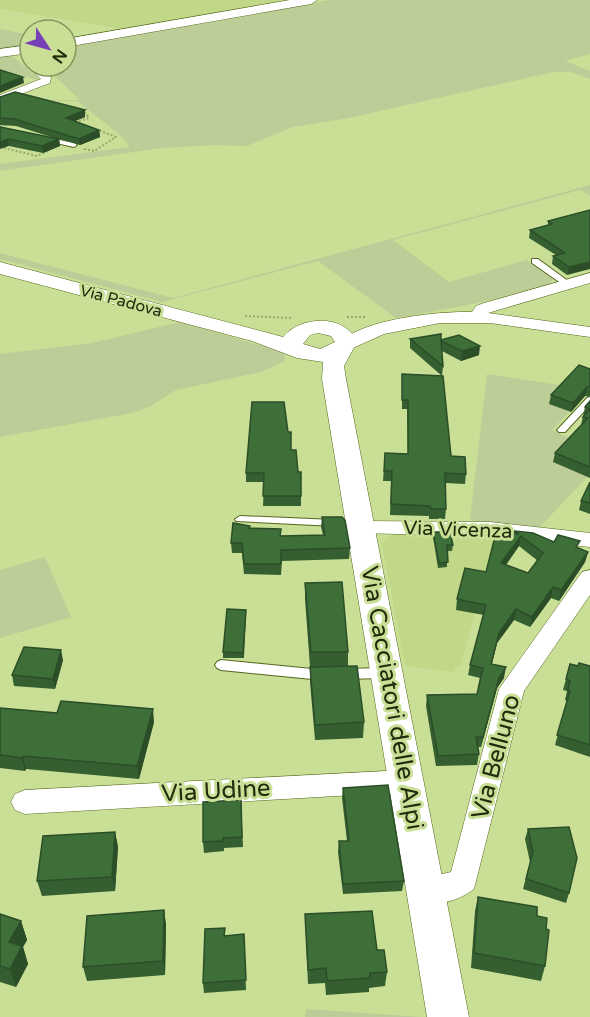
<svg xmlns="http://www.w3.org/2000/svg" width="590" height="1017" font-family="'Varela Round',sans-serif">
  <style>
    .built { fill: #c0d887 }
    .green { fill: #bccd97 }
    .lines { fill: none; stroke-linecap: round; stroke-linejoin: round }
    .service-casing { stroke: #55671f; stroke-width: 2 }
    .minor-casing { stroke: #55671f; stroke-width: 1 }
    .tertiary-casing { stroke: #55671f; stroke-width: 1 }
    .path-far1 { stroke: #96a86c; stroke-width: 1.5; stroke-dasharray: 1.5 1.5; stroke-linecap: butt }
    .path { stroke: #96a86c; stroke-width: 2; stroke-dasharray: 2 2; stroke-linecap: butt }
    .service { fill: #fff; fill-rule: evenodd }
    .minor { fill: #fff; fill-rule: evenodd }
    .tertiary { fill: #fff; fill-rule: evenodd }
    .wall { fill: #355f31; fill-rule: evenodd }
    .shaded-wall { fill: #2b4e28 }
    .building { fill: #3e6f39; stroke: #2b4e28; stroke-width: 1.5; fill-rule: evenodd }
    .labels { text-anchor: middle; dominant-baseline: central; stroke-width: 6; stroke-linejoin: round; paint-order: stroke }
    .far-street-label { font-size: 16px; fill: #232b0d; stroke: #c9df96 }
    .street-label { font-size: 20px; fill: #232b0d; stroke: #c9df96 }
    .near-street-label { font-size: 24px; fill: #232b0d; stroke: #c9df96 }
  </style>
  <rect width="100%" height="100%" fill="#c9df96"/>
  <g class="built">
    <polygon points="0,0 290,0 121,29 0,9"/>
    <polygon points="392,535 497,535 460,667 456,666 454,672 405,666 382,543"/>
  </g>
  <g class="green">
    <polygon points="329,0 590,0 590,54 565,61 590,71 590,79 571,72 553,72 349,118 293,127 247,146 215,145 162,148 0,171 0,164 130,147 120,135 77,101 46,101 22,93 49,100 80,100 44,66 66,66 66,46"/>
    <polygon points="0,29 30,35 30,44 0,48"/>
    <polygon points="11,55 39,79 39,80 0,70 0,56"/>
    <polygon points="590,185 590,196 580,190 393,240 449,282 527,260 553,279 549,284 478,303 396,318 318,261 162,302 0,259 0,253 173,298"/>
    <polygon points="180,322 276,350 284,354 285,361 261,372 176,390 151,406 132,413 0,437 0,354 92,343"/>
    <polygon points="487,374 566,386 550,404 569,412 552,430 590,447 590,474 538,529 470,520"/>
    <polygon points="45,557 71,617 0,638 0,570"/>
    <polygon points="306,1009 422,1017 305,1017"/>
  </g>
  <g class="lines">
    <g class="service-casing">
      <g id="service">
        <polygon points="45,137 74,143 77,145 74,147 43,140 43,138"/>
        <polygon points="532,259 538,259 572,284 568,286 565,286 532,263"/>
        <polygon points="590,397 590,405 565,432 559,432 557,430 559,428 587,398"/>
        <polygon points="240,516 335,520 340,523 335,526 236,521 235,519"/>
        <polygon points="221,660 322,670 326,672 328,675 326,678 322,680 221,670 217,668 215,665 217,662"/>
        <polygon points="385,668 389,670 391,673 389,676 385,678 343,679 339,677 337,674 339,671 343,669"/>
      </g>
    </g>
    <g class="minor-casing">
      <g id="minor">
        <polygon points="30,63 30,66 39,66 51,77 50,83 0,102 0,95 41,79 27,66"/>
        <path d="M590 273V283L488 313 590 327V337L490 323H440L384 334 344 352 335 347C356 319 439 311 472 312L476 306 484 303Z"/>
        <polygon points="362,521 490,522 590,533 590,547 490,536 354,533 351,528 354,523"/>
        <path d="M590 570V595L524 691 474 889C457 902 436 907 415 900L411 890 415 880 451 872 499 689 582 572Z"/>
        <polygon points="406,770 416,773 420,781 416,789 406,792 25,814 15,810 11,802 15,794 25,790"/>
      </g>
    </g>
    <g class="tertiary-casing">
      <g id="tertiary">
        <polygon points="290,0 317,0 311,4 66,47 66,39"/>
        <polygon points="30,45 30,53 0,57 0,49"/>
        <path d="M0 262 283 337C300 316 345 313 357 342L344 366 346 379 469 1017H427L322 379 323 362 297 358 252 341 0 274ZM318 333 331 336 335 342 320 349 303 344 310 335Z"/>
      </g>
    </g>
    <polyline class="path-far1" points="85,112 88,117"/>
    <g class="path">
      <polyline points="75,122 89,118 87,115"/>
      <polyline points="0,127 7,124"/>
      <polyline points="0,147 37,156 48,151"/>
      <polyline points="84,149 94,151 116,137 98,130"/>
      <polyline points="245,316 292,318"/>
      <polyline points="347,317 367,317"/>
    </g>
    <use href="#service" class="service"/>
    <use href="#minor" class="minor"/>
    <use href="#tertiary" class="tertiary"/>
  </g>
  <g class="wall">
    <polygon points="0,97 85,117 75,121 99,130 100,137 80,145 59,139 60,146 43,153 9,146 0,127 58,139 16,126 0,125"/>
    <polygon points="590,210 567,275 552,264 553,256 556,255 529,238 530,230 548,225 548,221"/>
    <polygon points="410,339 441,340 479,355 461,361 442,351 443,366 442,376 410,348"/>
    <polygon points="590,369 590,397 585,396 571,412 549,404 551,395"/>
    <polygon points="402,374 451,456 466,474 465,484 445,483 446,509 445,519 429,519 429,516 390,515 391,481 383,481 385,453 408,454 407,409 402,409"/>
    <polygon points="590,401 590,478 553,462 555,453 581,425 585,407"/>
    <polygon points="291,450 298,472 301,472 301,506 263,506 264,482 246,482 246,473"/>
    <polygon points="590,482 590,514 579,510 581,501"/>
    <polygon points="322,517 350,548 349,559 282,561 281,575 244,574 242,553 232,553 231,543 250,528 281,536 323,535 321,527"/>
    <path d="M514 531 554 542 578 548 588 552 585 562 559 601 551 598 530 627 514 620 497 643 492 664 504 678 497 688 481 747H478L479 754 477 765 436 766 426 706 427 695 477 694 480 678 468 675 470 665 484 615 456 610 457 599 486 572 514 533ZM519 546 538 561 528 573 506 565Z"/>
    <polygon points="433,532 453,545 452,551 447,551 447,567 438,568 433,537"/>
    <polygon points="305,583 348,652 348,666 364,722 363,738 315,740 310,682 310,667 305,599"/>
    <polygon points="246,615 244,658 223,658 223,652"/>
    <polygon points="63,660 55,689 14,686 12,675"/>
    <polygon points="570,664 578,666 590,666 590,757 555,745 567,701 565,700 567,691 563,690"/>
    <polygon points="0,708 154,722 139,779 26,769 25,771 0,768"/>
    <polygon points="343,788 404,881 402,891 343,894 338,852 339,841 347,841 342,798"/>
    <polygon points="241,800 243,847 224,848 224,851 204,853 203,842"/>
    <polygon points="528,829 569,893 566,903 523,889 530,862 525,839"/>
    <polygon points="115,832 118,847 115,891 42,896 37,881"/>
    <polygon points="478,897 537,916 546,929 545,966 541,981 471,968 475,911"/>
    <polygon points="164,910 166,925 165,975 87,981 83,967"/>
    <polygon points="0,914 21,921 27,940 23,947 28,964 16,987 0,982"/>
    <polygon points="305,914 377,950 387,972 385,986 369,988 369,992 326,995 325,983 308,984"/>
    <polygon points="244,934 246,990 204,993 203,983 225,936"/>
  </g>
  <g class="shaded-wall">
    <polygon points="23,77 24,83 0,93 0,86"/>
    <polygon points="85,110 85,117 67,124 66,118"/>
    <polygon points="99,130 100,137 80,145 79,139"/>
    <polygon points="8,139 9,146 0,149 0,142"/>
    <polygon points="59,139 60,146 43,153 42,146"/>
    <polygon points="590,262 590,269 567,275 569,267"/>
    <polygon points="480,346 479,355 461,361 462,351"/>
    <polygon points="587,387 585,396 571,412 573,403"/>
    <polygon points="521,536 519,546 500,573 501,563"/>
    <polygon points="588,552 585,562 559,601 561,590"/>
    <polygon points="553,587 551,598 530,627 532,617"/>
    <polygon points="516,609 514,620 497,643 489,674 499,633"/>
    <polygon points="61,650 63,660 55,689 53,679"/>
    <polygon points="506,667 504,678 497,688 481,747 483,737 499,678"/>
    <polygon points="153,709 154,722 139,779 137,766"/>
    <polygon points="23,756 26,769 25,771 22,758"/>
    <polygon points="115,832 118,847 115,891 112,877"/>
    <polygon points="164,910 166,925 165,975 163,961"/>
    <polygon points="21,921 27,940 23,947 28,964 16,987 10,969 9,942"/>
  </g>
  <g class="building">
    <polygon points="0,70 23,77 0,86"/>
    <polygon points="15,92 85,110 66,118 99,130 79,139 14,119 0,118 0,97"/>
    <polygon points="0,127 59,139 42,146 8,139 0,142"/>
    <polygon points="590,210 590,262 569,267 553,256 565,253 530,230 552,224 548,221"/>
    <polygon points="441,334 441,340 459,335 480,346 462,351 441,341 443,366 410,339"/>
    <polygon points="579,365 590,369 590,387 587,387 573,403 551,395"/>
    <polygon points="402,374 443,376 451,456 465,457 466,474 445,473 446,509 431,509 430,506 391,504 392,471 384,471 385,453 408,454 408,400 402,400"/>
    <polygon points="590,401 590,409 585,407"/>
    <polygon points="252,402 284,402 288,432 291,432 291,450 296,450 298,472 301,472 301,496 263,496 264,473 246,473"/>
    <polygon points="590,409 590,467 555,453 588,418 583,417"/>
    <polygon points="590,482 590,503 581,501"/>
    <polygon points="322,517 342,517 345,520 350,548 281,550 281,564 244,564 242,543 231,543 233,523 250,526 249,528 281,529 280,536 325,535"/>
    <path d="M497 529 519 534 514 531 533 533 554 542 558 535 580 541 576 547 588 552 561 590 553 587 532 617 516 609 499 633 491 664 506 667 499 678 483 737H476L479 754 438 756 427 695 477 694 483 668 470 665 486 605 457 599 465 568 486 572ZM521 536 543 553 528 573 501 563Z"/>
    <polygon points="433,532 450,532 453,545 447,545 448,562 439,563"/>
    <polygon points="342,582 348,652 311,652 305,583"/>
    <polygon points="227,609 246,610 243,653 223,652"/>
    <polygon points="24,647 61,650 53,679 12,675"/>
    <polygon points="579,663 590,666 590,745 557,735 570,691 568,690 570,681 566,679 570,664 578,666"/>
    <polygon points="357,666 364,722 315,725 310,667"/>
    <polygon points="61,701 153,709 137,766 23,756 22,758 0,755 0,708 57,713"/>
    <polygon points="388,785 404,881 343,884 339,841 349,841 343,788"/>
    <polygon points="241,800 242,837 223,838 223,841 203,842 203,802"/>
    <polygon points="569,827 577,858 569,893 526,879 533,852 528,829"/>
    <polygon points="115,832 112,877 37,881 43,836"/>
    <polygon points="478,897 537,907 537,916 547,918 546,929 549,930 545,966 474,953"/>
    <polygon points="164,910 163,961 83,967 87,916"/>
    <polygon points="372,911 377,950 384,950 387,972 370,973 370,978 327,981 326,968 308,970 305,914"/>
    <polygon points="0,914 21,921 9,942 22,946 10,969 0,966"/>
    <polygon points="225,928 224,936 244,934 246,980 203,983 205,929"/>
  </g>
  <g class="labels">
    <g class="far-street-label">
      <text transform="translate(121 301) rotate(15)">Via Padova</text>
    </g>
    <g class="street-label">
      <text transform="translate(458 530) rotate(2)">Via Vicenza</text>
    </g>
    <g class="near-street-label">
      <text transform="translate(392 698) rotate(80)">Via Cacciatori delle Alpi</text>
      <text transform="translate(496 757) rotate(-75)">Via Belluno</text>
      <text transform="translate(216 791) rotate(-3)">Via Udine</text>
    </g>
  </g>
  <g transform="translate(48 48) rotate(126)"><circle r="28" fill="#c9df96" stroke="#87975f" stroke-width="1.5"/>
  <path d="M0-4.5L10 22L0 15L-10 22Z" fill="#7840b6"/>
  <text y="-9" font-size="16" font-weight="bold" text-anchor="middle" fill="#232b0d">N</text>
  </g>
</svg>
